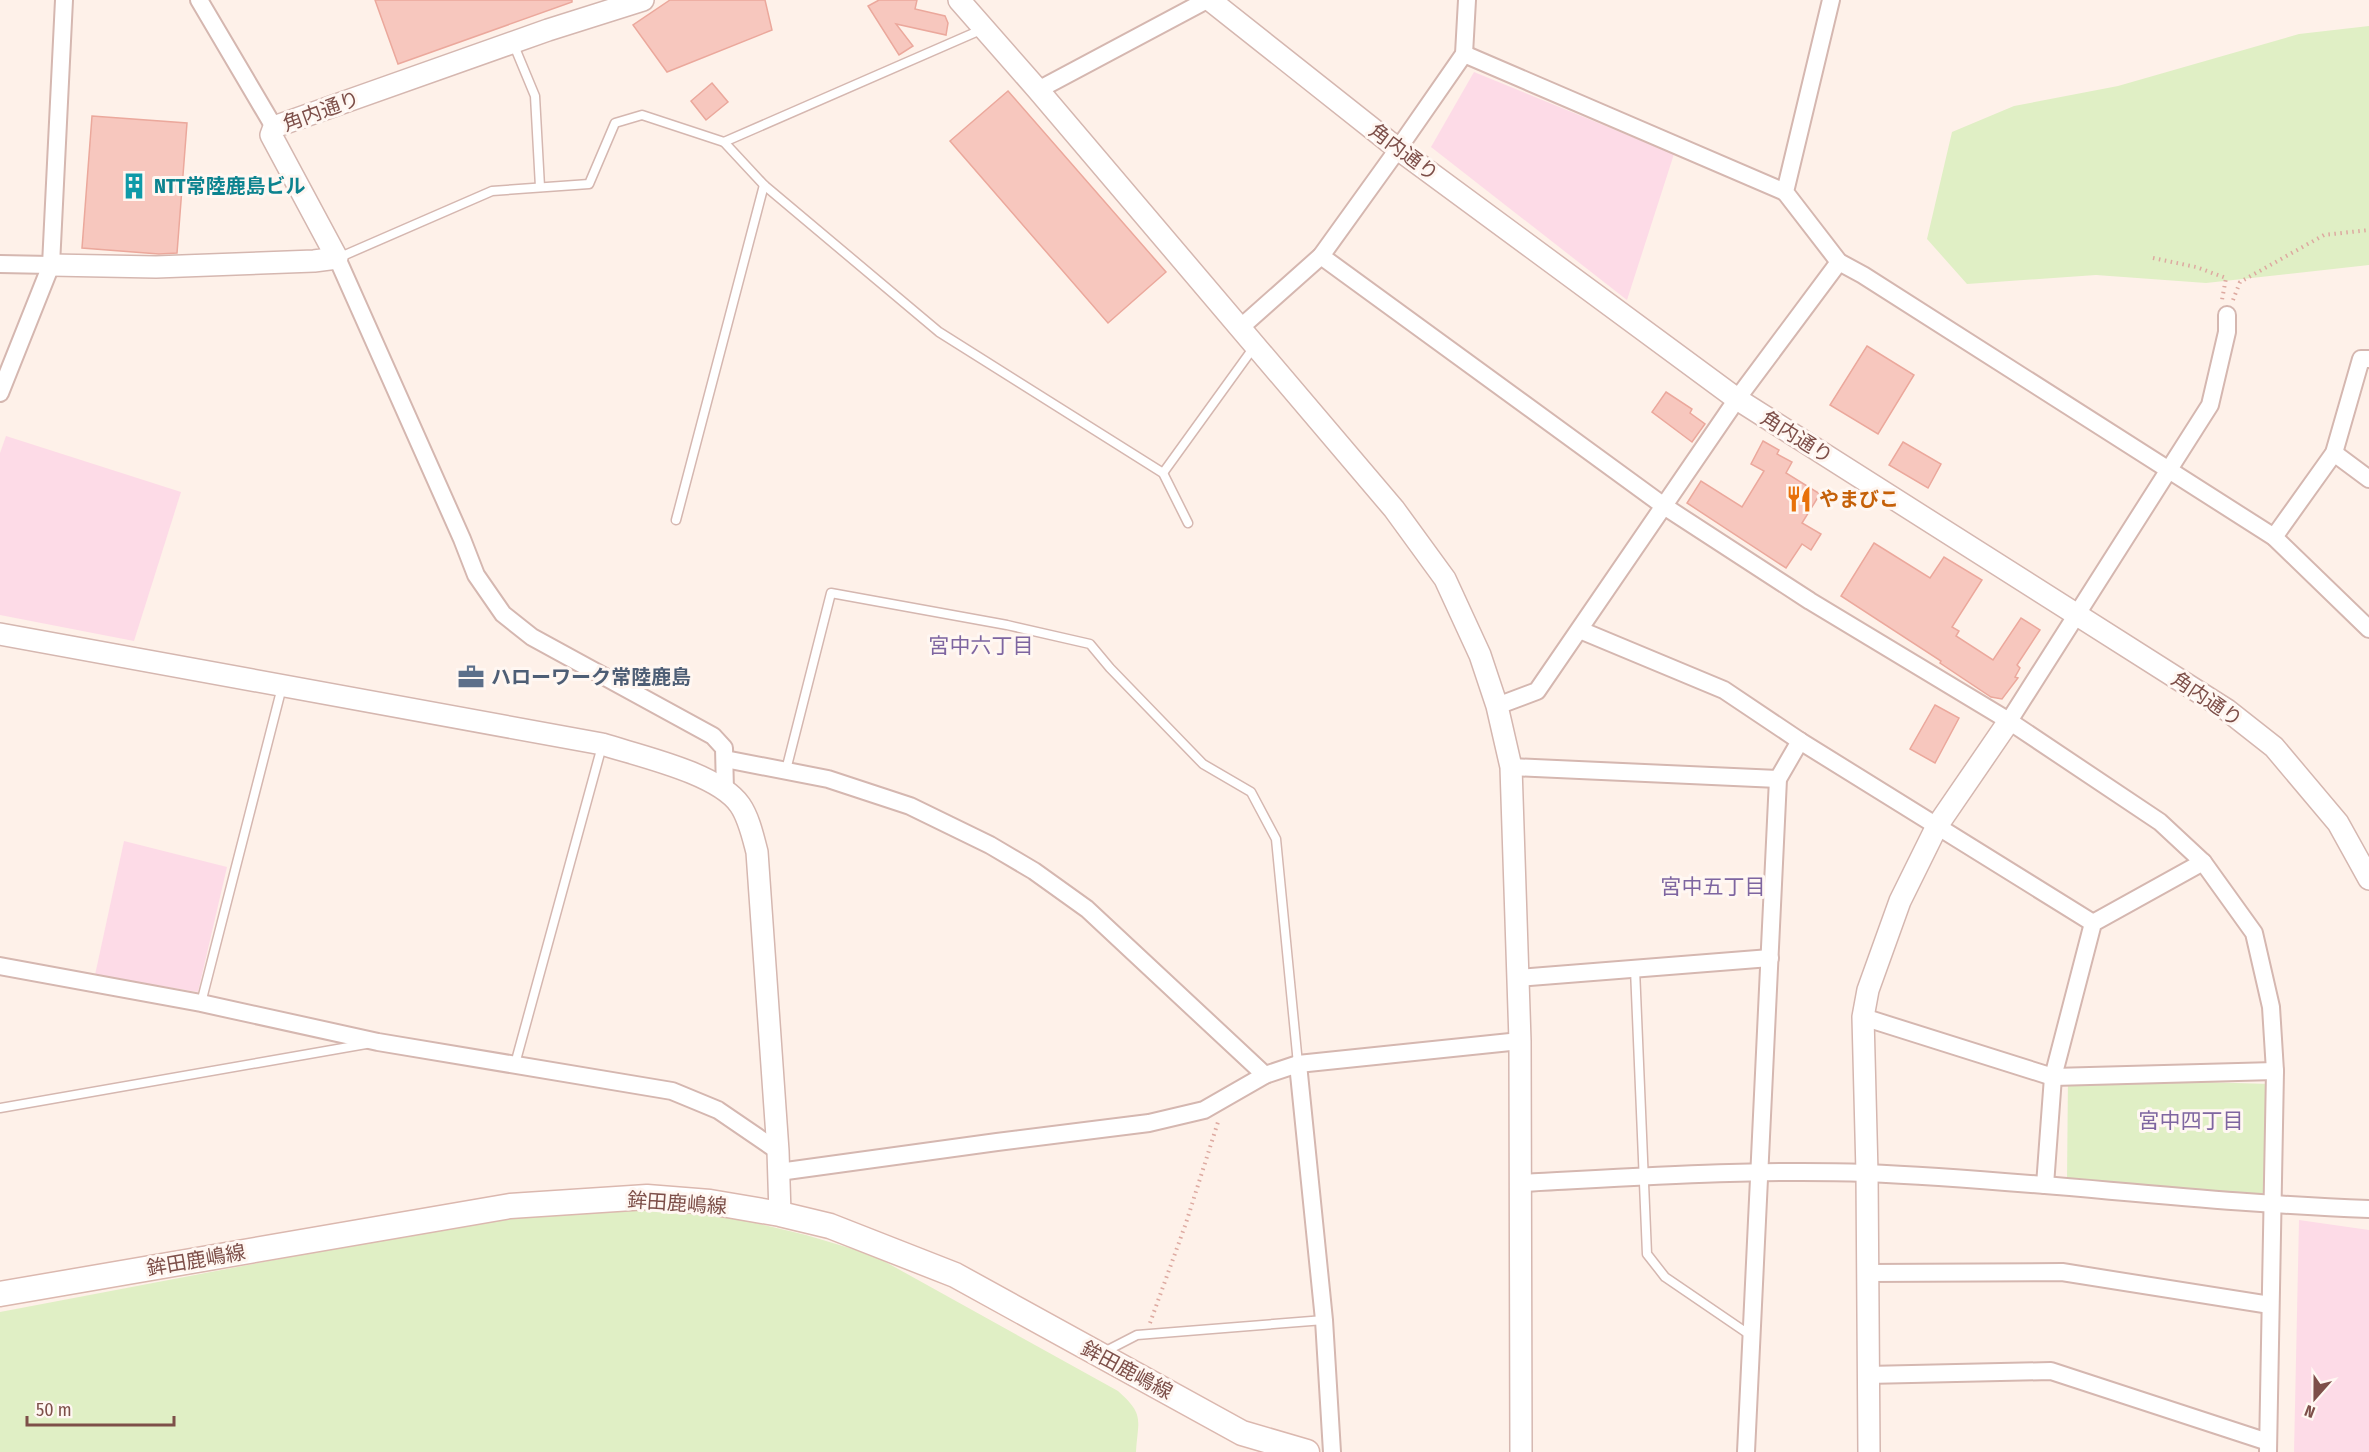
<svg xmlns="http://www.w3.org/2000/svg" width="2369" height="1452" font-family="'Fira Sans Condensed','Noto Sans JP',sans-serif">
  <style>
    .medical { fill: #fddbe7 }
    .green { fill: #e0efc5 }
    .building { fill: #f7c7be; stroke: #eba89c; stroke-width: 1.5 }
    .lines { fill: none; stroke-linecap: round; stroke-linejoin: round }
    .service-casing { stroke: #d5b7b0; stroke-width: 11 }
    .minor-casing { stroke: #d5b7b0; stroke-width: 20 }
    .tertiary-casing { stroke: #d5b7b0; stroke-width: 24 }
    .secondary-casing { stroke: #dbb8af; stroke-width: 27 }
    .path { stroke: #dda9a0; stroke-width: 4; stroke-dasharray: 1.5 4.5; stroke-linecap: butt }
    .service { stroke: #fff; stroke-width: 8 }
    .minor { stroke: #fff; stroke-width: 16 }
    .tertiary { stroke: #fff; stroke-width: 21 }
    .secondary { stroke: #fff; stroke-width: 24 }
    .labels { text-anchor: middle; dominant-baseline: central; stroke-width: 6; stroke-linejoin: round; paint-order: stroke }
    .street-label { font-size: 20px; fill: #7d4f49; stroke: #fff7f2 }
    .culture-label { font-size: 20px; font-weight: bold; fill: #0d838f; stroke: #fff7f2; text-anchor: start }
    .food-label { font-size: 20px; font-weight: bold; fill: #c56008; stroke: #fff7f2; text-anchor: start }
    .service-label { font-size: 20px; font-weight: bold; fill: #4e5e75; stroke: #fff7f2; text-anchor: start }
    .neighbourhood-label { font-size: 21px; fill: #7e65a0; stroke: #fff7f2 }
  </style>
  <rect width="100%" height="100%" fill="#fef1e9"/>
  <g class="medical">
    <polygon points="1474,72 1674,154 1627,300 1431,147"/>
    <polygon points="6,436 181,492 134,641 0,615 0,453"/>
    <polygon points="124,841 227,867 198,992 95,975"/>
    <polygon points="2299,1220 2369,1230 2369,1452 2294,1452"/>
  </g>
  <g class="green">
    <polygon points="2369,26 2369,265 2206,283 2096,275 1967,284 1927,239 1952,132 2014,106 2118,86 2299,34"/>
    <polygon points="2068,1078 2270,1084 2263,1198 2067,1180"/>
    <path d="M649 1208 709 1212 806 1235 873 1255 1118 1391C1145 1415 1138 1419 1136 1452H0V1312L506 1216Z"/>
  </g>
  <g class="building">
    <polygon points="375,0 572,0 572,2 398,64"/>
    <polygon points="670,0 765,0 772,30 667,72 633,25"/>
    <polygon points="879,0 917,0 915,9 945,16 948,23 946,35 896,24 913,46 899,55 868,6"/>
    <polygon points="712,83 728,102 706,120 691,101"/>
    <polygon points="1008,91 1166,272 1108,323 950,141"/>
    <polygon points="92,116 187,123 177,253 159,254 82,248"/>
    <polygon points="1867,346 1914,375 1878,434 1830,405"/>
    <polygon points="1666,392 1692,409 1690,413 1705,424 1692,442 1652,412"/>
    <polygon points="1763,441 1779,450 1777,454 1792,462 1786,473 1820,494 1802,523 1821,534 1811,550 1802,544 1786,568 1687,503 1701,481 1742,507 1764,471 1751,464"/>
    <polygon points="1903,442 1941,464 1928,488 1889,465"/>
    <polygon points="1874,543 1930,578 1944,557 1982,580 1952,627 1959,631 1956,636 1993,660 2021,618 2040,630 2017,665 2020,668 2015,677 2018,678 2002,699 1991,697 1940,663 1941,661 1841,596"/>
    <polygon points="1935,705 1959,718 1935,763 1910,749"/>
  </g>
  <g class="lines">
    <g class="service-casing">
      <g id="service">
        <polyline points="513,43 535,96 540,187"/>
        <polyline points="724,142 764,185 939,332 1163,473 1188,523"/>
        <polyline points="338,258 492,191 589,184 615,123 642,115 724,142 983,29"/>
        <polyline points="1163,473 1254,347"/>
        <polyline points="676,520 764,185"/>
        <polyline points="786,770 831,593 1007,625 1090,644 1110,668 1203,764 1251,792 1276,839 1298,1064"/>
        <polyline points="1635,969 1647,1254 1665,1277 1750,1335"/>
        <polyline points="201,1003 282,687"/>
        <polyline points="515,1064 602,746"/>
        <polyline points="0,1108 366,1044"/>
        <polyline points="1104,1352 1137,1335 1324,1320"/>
      </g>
    </g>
    <g class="minor-casing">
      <g id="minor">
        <polyline points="199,0 274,127"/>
        <polyline points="1831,0 1785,192 1839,262 1863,275 2274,537 2369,629"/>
        <polyline points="1464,54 1785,192"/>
        <polyline points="1038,90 1207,0"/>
        <polyline points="1321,256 1664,506 1810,601 2009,721 2160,822 2203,862 2254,933 2271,1007 2275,1071 2268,1452"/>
        <polyline points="337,258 462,539 476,575 503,614 532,637 713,736 724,748 725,791"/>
        <polyline points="0,264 51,265"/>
        <polyline points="1240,328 1321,256 1398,149 1464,54 1467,0"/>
        <polyline points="0,393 51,265 64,0"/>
        <polyline points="2334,453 2369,479"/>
        <polyline points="2274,537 2334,453 2361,359 2369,359"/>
        <polyline points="1580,630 1724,690 1800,741 2093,923"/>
        <polyline points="1497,706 1537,691 1737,399 1839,262"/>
        <polyline points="2009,721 2210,405 2227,332 2227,315"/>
        <polyline points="725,759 828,779 910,806 990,845 1034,871 1087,909 1265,1075"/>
        <polyline points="1511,767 1778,779"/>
        <polyline points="0,966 201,1003 378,1042 672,1091 718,1110 778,1151"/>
        <polyline points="1517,978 1770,958"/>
        <polyline points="1863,1017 2053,1077 2275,1071"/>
        <polyline points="1298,1064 1520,1041"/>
        <polyline points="779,1172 997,1142 1149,1123 1204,1110 1265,1075 1298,1064 1324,1320 1332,1452"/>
        <path d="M1522 1183C1637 1177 1751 1169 1866 1173 2034 1180 2201 1203 2369 1209"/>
        <polyline points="2045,1185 2053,1077 2093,923 2203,862"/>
        <polyline points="1867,1273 2062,1272 2270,1305"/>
        <polyline points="1867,1375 2051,1371 2268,1442"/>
        <polyline points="1746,1452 1778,779 1800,741"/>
      </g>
    </g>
    <g class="tertiary-casing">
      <g id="tertiary">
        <polyline points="959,0 1038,90 1394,509 1445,579 1480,655 1497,706 1511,767 1520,1041 1521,1452"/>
        <polyline points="1210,0 1398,149 1737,399 2227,710 2274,747 2338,823 2369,879"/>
        <polyline points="51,265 156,267 314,261 337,258 271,135 274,127 548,30 643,0"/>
        <path d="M0 634 602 744C639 756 718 773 740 805 749 818 753 837 757 852L778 1151 780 1214"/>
        <polyline points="1869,1452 1867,1173 1863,1017 1868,990 1900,901 1937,826 2009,721"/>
      </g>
    </g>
    <g class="secondary-casing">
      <polyline id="secondary" points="0,1294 510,1206 647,1197 710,1202 780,1214 830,1226 955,1275 1242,1433 1307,1452"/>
    </g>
    <g class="path">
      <polyline points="2153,258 2196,267 2226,278 2222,300"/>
      <polyline points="2233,300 2240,282 2324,235 2369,230"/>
      <polyline points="1150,1323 1186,1223 1218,1122"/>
    </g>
    <use href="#service" class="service"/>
    <use href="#minor" class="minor"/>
    <use href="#tertiary" class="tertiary"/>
    <use href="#secondary" class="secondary"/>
  </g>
  <defs>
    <g id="building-bare" transform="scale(2.07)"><path d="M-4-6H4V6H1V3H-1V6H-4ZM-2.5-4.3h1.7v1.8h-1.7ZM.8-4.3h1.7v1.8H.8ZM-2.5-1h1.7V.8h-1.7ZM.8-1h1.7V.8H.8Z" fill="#0f9aa8" stroke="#fff7f2" stroke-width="2.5" paint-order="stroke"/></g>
    <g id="restaurant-bare" transform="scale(2.07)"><path d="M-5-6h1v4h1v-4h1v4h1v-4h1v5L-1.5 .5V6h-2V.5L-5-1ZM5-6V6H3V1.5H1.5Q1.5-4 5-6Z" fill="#e8710a" stroke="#fff7f2" stroke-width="2.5" paint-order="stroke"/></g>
    <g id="office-bare" transform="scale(2.07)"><path d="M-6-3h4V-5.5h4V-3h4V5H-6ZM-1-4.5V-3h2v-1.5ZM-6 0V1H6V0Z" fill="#5c6f8a" stroke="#fff7f2" stroke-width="2.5" paint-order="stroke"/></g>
  </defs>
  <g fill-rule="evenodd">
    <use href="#building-bare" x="134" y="186"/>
    <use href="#restaurant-bare" x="1799" y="499"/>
    <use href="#office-bare" x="471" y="677"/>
  </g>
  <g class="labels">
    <g class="street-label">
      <text transform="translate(321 111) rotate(-20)">角内通り</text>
      <text transform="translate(1404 152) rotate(37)">角内通り</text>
      <text transform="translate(1797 437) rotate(32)">角内通り</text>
      <text transform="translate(2207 699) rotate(34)">角内通り</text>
      <text transform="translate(677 1203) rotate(4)">鉾田鹿嶋線</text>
      <text transform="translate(196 1260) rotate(-10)">鉾田鹿嶋線</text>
      <text transform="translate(1127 1370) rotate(28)">鉾田鹿嶋線</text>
    </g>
    <g class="culture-label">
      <text x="154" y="186">NTT常陸鹿島ビル</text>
    </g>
    <g class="food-label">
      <text x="1819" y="499">やまびこ</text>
    </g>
    <g class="service-label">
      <text x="491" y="677">ハローワーク常陸鹿島</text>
    </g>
    <g class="neighbourhood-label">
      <text x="981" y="646">宮中六丁目</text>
      <text x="1713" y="887">宮中五丁目</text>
      <text x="2191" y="1121">宮中四丁目</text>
    </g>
  </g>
  <g transform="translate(2315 1398) rotate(201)" stroke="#fff7f2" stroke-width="4.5" paint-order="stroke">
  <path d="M0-4.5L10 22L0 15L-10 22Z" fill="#7d4f49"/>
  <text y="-9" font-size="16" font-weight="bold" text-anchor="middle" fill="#7d4f49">N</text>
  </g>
  <path d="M27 1416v9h147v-9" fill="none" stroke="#7d4f49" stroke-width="3"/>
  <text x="36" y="1416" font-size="18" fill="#7d4f49" stroke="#fff7f2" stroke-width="4.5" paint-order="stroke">50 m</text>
</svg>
